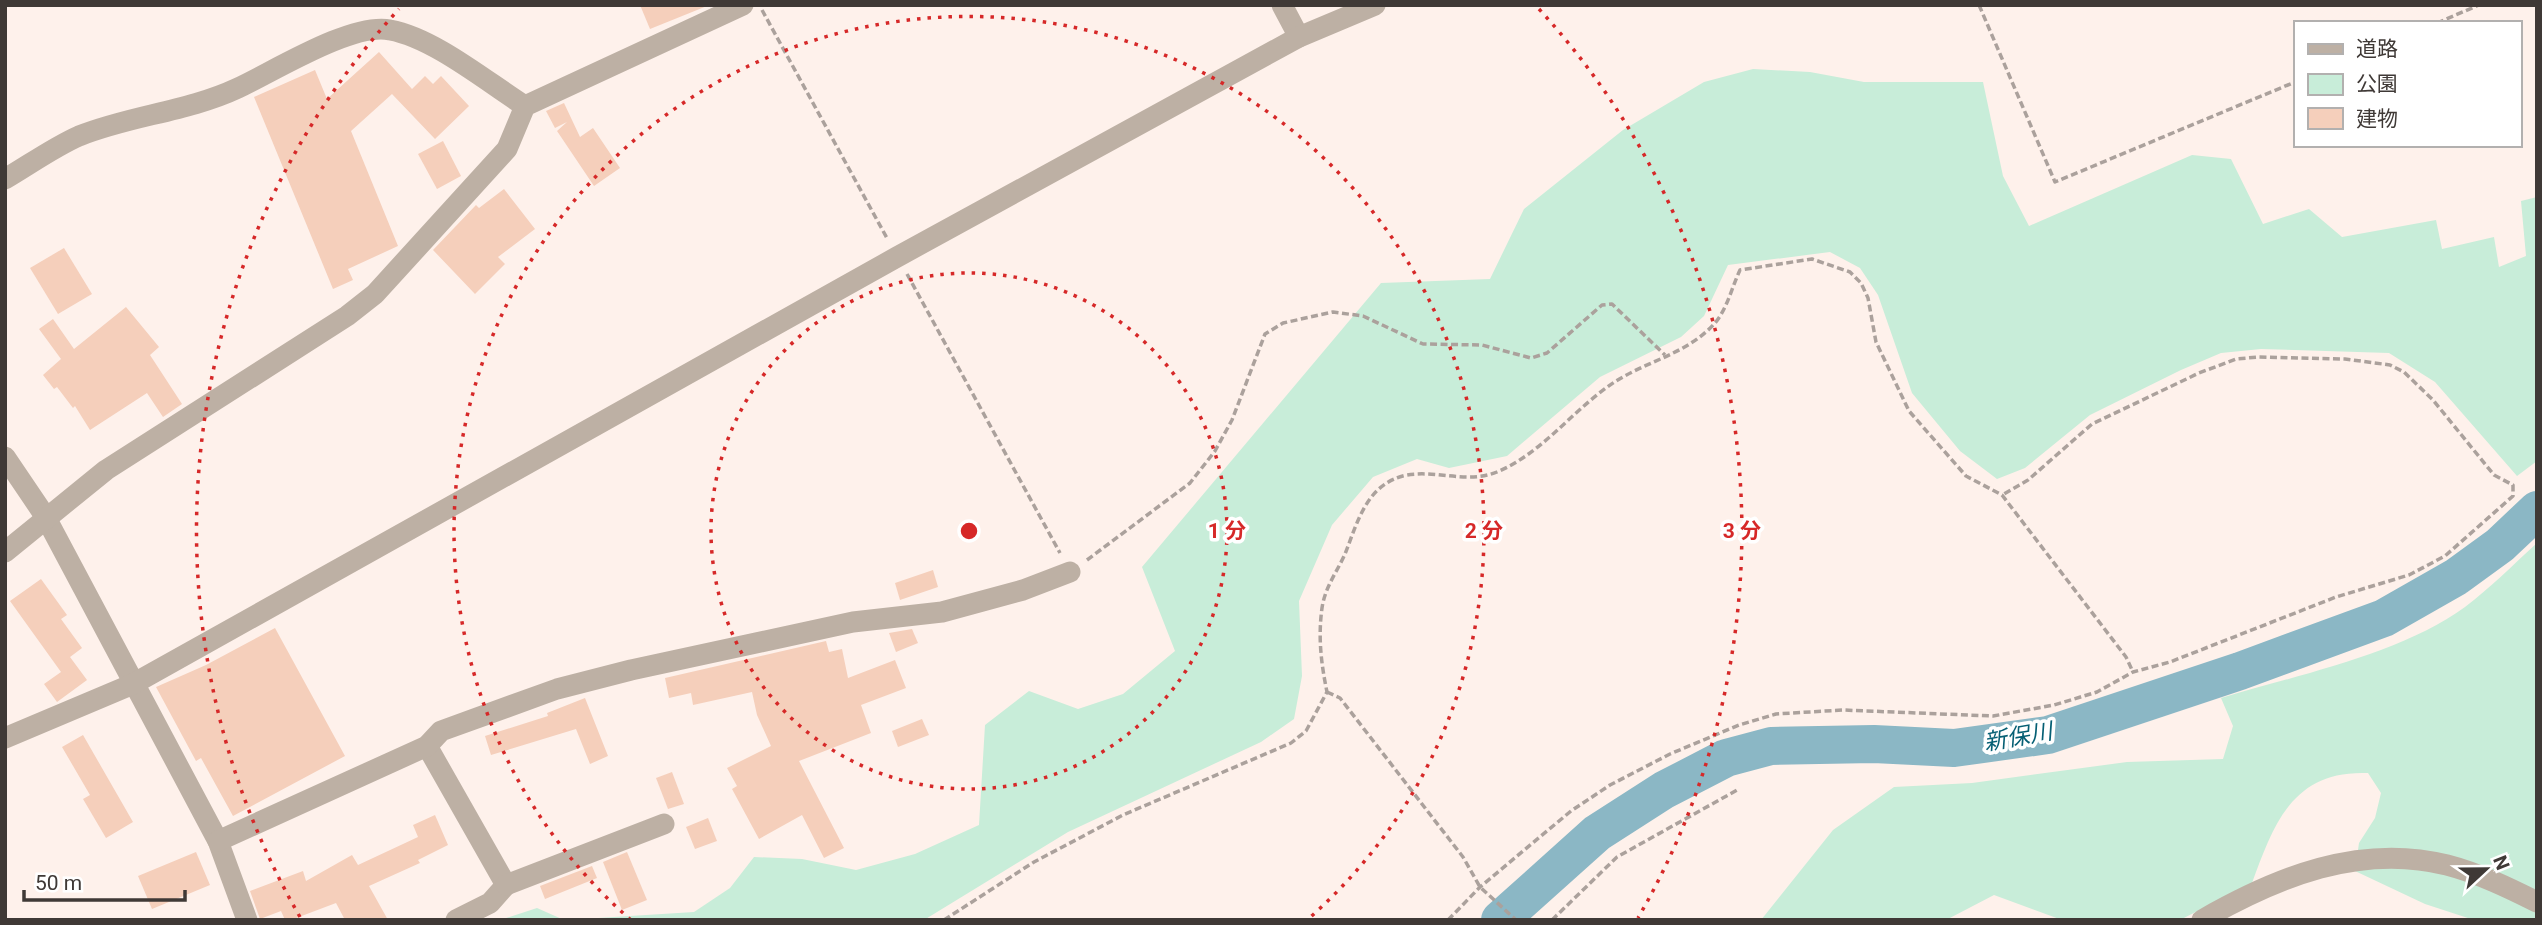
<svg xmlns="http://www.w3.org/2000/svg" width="2542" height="925" font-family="Roboto,'Noto Sans JP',sans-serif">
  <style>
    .green { fill: #c8edd9 }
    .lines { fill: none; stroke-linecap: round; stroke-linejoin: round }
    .river { stroke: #8bb7c5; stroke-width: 38 }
    .building { fill: #f5cfbb }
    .path { stroke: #aba19c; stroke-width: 3.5; stroke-dasharray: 7 3.5; stroke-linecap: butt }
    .street { stroke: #bdb0a4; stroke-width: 21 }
    .ring { fill: none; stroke: #d62828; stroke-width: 3.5; stroke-dasharray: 3.5 7 }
    .labels { text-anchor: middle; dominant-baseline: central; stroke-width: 7; stroke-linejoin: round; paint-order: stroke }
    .water-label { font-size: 23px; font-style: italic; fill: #055f74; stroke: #fff }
    .centre { fill: #d62828; stroke: #fff; stroke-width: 3.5 }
    .ring-label { font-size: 21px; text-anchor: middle; font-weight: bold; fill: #d62828; stroke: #fff; stroke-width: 7; stroke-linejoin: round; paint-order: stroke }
  </style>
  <rect width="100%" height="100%" fill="#fef1eb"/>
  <g class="green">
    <polygon points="1753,69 1810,72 1864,82 1983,82 2003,176 2029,226 2192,155 2231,159 2263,224 2309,209 2342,237 2436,220 2442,249 2494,237 2499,267 2526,256 2521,201 2537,197 2537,461 2517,476 2435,382 2389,353 2261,349 2221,353 2181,370 2090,415 2025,468 1997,479 1960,451 1912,393 1878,295 1860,268 1830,252 1728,265 1704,316 1681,337 1600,377 1507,456 1449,468 1417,459 1373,477 1332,525 1299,601 1302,676 1294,719 1261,742 1068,832 924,920 566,920 694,912 730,888 754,857 802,859 856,870 915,854 979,825 985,725 1029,691 1078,709 1123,694 1175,651 1142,567 1381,283 1490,279 1524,209 1623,130 1704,82"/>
    <path d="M2537 543V920H2474L2425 904 2355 871 2359 843 2375 818 2381 793 2368 773C2293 770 2274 823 2252 883L2180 920H2062L1994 895 1946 920H1761L1833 830 1894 787 1972 783 2127 762 2223 759 2233 726 2221 698C2297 675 2401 654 2465 607 2490 588 2513 565 2537 543Z"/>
    <polygon points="537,908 564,920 500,920"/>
  </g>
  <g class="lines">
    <polyline class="river" points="1500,920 1597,833 1664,790 1726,758 1771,746 1874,744 1954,748 2048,735 2240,671 2384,618 2456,577 2500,545 2537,510"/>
  </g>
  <g class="building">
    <polygon points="640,5 707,5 707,6 650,29"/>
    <polygon points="379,52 412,89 425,76 433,84 441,76 469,106 435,139 392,94 351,131 398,246 348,269 353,280 333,289 254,97 315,70 327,99"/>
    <polygon points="564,103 580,137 593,128 620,168 594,186 557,131 567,122 555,128 546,111"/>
    <polygon points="443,141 461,176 437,189 418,154"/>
    <polygon points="504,189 535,229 498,257 505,264 475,294 433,250 476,205 479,208"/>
    <polygon points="64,248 92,294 58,314 30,268"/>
    <polygon points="126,307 159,347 150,355 182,404 163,417 147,393 90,430 75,406 73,408 57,387 54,389 43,375 61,359 39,329 53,319 74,349"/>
    <polygon points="933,570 938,587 900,600 895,583"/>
    <polygon points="41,579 67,615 61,619 82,648 70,657 87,680 57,702 44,684 61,672 10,601"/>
    <polygon points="275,628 345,756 233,816 201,758 196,761 156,687 206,665"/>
    <polygon points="912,629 918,643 896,652 889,633"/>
    <polygon points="826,641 829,652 842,649 848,678 895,660 906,688 861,705 871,733 799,761 844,848 824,858 802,815 759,839 732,789 737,786 727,768 771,746 757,715 752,692 693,705 691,693 669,698 665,678"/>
    <polygon points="585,698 608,756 590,764 576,729 491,755 485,736 548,716 547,713"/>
    <polygon points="922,719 929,735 898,747 892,731"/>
    <polygon points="83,735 133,822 106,838 83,799 90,795 62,747"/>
    <polygon points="672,772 684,804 668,809 656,778"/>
    <polygon points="435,815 448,845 418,860 420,863 369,886 388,920 345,920 336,903 291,920 285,920 281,911 260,919 250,891 303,871 306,881 352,855 358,865 418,837 413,825"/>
    <polygon points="708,818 717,841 695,849 686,827"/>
    <polygon points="196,852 210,885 152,909 138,876"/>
    <polygon points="627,852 647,900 622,910 603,862"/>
    <polygon points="592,866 597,878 545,899 540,886"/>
  </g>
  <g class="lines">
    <g class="path">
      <polyline points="1979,5 2055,182 2295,82"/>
      <polyline points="762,10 888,240"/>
      <polyline points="2437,23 2479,5"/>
      <polyline points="907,274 1060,553"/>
      <polyline points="1087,560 1190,483 1215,451 1232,420 1265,334 1283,323 1333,312 1363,316 1423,344 1482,345 1531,358 1547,353 1602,305 1612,304 1665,355"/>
      <polyline points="1327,692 1340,698 1463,857 1480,887 1516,920"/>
      <path d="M944 920 1034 862 1123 815 1291 743 1306 731 1327 692C1321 663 1318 637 1322 608 1325 587 1337 572 1345 554 1358 521 1367 483 1407 475 1438 470 1467 484 1497 472 1540 454 1569 415 1606 388 1640 362 1686 356 1715 323 1727 309 1732 287 1740 270L1812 259 1850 272 1861 283 1868 298 1876 342 1909 411 1966 476 2002 495 2126 657 2133 672"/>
      <polyline points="1448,920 1480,887 1571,811 1610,785 1670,754 1739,725 1776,714 1843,710 1993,716 2054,705 2097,692 2133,672 2170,662 2336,597 2409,575 2445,556 2513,496 2513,485 2494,475 2433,400 2404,372 2390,365 2345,359 2259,357 2236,359 2199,373 2092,424 2028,480 2002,495"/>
      <polyline points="1552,920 1617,857 1739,789"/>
    </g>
    <g class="street">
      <polyline points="1282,5 1299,37"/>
      <path d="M5 179C29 165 54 147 79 136 131 115 187 112 238 88 273 72 352 22 390 30 434 38 487 82 525 106"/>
      <polyline points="5,457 45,516 218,841 247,920"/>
      <polyline points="5,552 106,470 347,316 375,294 507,149 525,106 743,5"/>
      <polyline points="5,738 133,684 897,257 1299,37 1375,5"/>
      <polyline points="427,746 506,885 490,903 456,920"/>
      <polyline points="218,841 427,746 441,731 557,689 631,670 853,622 942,612 1023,590 1070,572"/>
      <polyline points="506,885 664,824"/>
      <path d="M2202 920C2277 877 2360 843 2447 865 2478 873 2509 888 2537 902"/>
    </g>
  </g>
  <g class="ring">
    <circle cx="969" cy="531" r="258"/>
    <path d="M631 920A515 515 0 1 1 1307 920"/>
    <path d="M300 917A773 773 0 0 1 399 9M1539 9A773 773 0 0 1 1638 918"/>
  </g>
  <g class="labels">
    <g class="water-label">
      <text transform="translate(2018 737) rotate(-10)">新保川</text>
    </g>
  </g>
  <circle cx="969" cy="531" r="10" class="centre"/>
  <g class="ring-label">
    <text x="1227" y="538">1 分</text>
    <text x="1484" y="538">2 分</text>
    <text x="1742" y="538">3 分</text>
  </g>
  <rect width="2542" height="925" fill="none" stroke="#3f3936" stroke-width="14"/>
  <rect x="2294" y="21" width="228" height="126" fill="#ffffff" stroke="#b2b0af" stroke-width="2"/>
  <rect x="2308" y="44" width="35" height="10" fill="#bdb0a4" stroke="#b2b0af" stroke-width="2"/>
  <text x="2356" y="56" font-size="21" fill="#3f3936">道路</text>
  <rect x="2308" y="74" width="35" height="21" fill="#c8edd9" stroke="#b2b0af" stroke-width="2"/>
  <text x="2356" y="91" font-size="21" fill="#3f3936">公園</text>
  <rect x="2308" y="108" width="35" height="21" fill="#f5cfbb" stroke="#b2b0af" stroke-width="2"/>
  <text x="2356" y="126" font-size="21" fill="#3f3936">建物</text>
  <g transform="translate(2486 869) rotate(68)" stroke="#ffffff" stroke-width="5" paint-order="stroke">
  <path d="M0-5L12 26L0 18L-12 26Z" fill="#3f3936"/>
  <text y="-10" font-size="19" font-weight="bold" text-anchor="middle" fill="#3f3936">N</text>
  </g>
  <path d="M24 890v10h161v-10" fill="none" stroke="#3f3936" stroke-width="3.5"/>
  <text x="35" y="890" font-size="21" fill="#3f3936" stroke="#ffffff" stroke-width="5" paint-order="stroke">50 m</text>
</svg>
